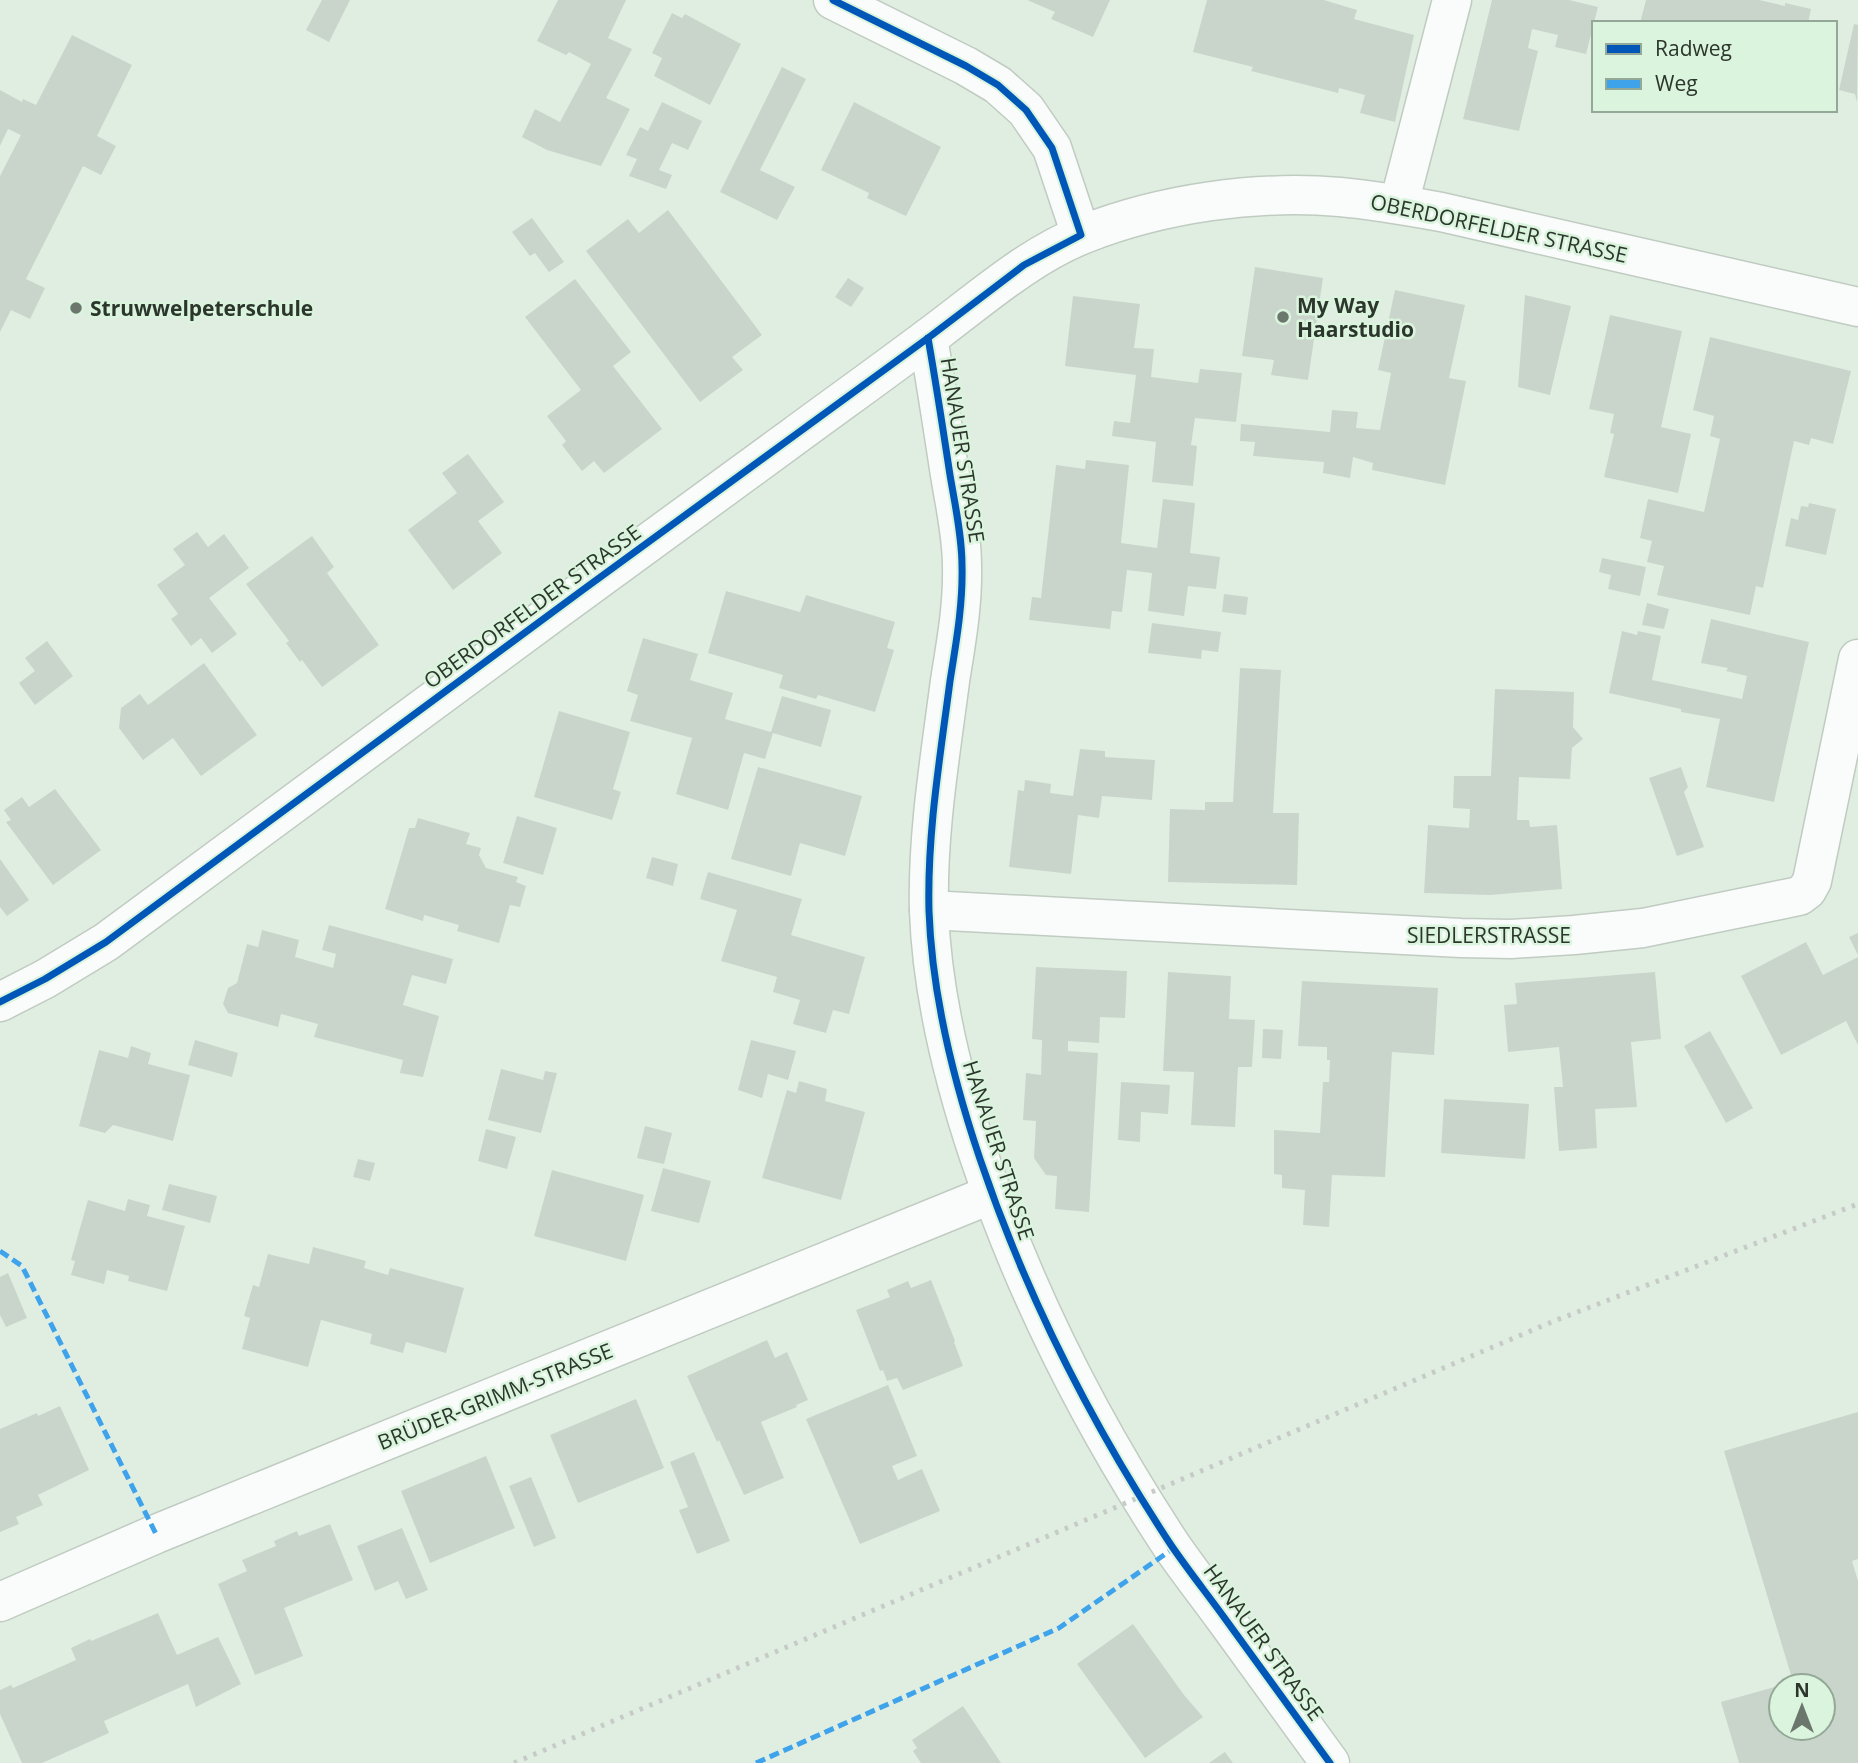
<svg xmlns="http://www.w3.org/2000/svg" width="1858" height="1763" font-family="'Open Sans',sans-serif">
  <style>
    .building { fill: #c9d5cb; fill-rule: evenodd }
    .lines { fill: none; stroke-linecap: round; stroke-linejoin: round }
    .minor-casing { stroke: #c0cbc1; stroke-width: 41 }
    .minor { stroke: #fafcfb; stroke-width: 38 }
    .rail { stroke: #c7cbc8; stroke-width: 5; stroke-dasharray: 3.5 7; stroke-linecap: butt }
    .quiet { stroke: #3ea3eb; stroke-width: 5; stroke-dasharray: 10 5; stroke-linecap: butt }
    .cycleway-casing { stroke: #daf4dd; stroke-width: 11 }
    .cycleway { stroke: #0057b8; stroke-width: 7 }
    .poi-dot { fill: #6b766c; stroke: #daf4dd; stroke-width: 2.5 }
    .labels { text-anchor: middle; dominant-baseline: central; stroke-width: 5; stroke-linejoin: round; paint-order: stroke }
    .street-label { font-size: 21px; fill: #2c362d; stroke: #daf4dd }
    .poi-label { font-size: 21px; font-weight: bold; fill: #2c362d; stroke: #daf4dd; text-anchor: start }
  </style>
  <rect width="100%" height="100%" fill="#e0eee2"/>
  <g class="building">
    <polygon points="322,0 350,0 329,42 306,30"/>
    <polygon points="558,0 626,0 608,38 632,49 606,98 630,109 601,166 547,150 522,137 535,109 560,122 591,64 569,52 566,55 537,41"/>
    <polygon points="1027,0 1110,0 1093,37 1051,19 1055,12"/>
    <polygon points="1207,0 1324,0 1357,10 1354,19 1414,35 1395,122 1360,113 1365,95 1339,88 1338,93 1251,71 1253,67 1193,52"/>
    <polygon points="1492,0 1569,0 1598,7 1586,54 1555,47 1558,35 1532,29 1528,48 1538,51 1519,131 1463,119"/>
    <polygon points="1646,0 1759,0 1785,6 1785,3 1811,9 1808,23 1640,23"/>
    <polygon points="672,13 682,18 685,14 741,44 710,105 654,76 662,58 652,53"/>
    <polygon points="1854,24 1858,25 1857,102 1855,94 1839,90"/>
    <polygon points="72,35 132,65 97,136 116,146 101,175 83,166 26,279 45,288 30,319 11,310 0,332 0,176 21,135 8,129 0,146 0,90 22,102 23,99 36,105"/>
    <polygon points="782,67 806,79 760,170 795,187 777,220 720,192"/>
    <polygon points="662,102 702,121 688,150 672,143 659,170 672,175 666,189 629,176 637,159 626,155 640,127 648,131"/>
    <polygon points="854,102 941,147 906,216 867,198 869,193 821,170"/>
    <polygon points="668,210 762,335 732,357 743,370 700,402 586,251 628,219 639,233"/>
    <polygon points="532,218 564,262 549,272 535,253 530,256 512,232"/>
    <polygon points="1255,267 1323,278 1308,380 1271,375 1274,360 1242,356"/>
    <polygon points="848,278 864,288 851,307 835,297"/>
    <polygon points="575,279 631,352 613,366 662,429 604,473 594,461 582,471 562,445 566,441 547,416 581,390 525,317"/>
    <polygon points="1395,290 1465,305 1449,378 1466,381 1445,485 1372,470 1373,463 1353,457 1350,478 1323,473 1324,462 1253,456 1255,442 1240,441 1241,424 1330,432 1332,410 1358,412 1356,428 1380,430 1391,373 1378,370"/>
    <polygon points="1525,295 1571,306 1550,395 1518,387"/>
    <polygon points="1073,296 1140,304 1134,348 1154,349 1151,377 1198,383 1200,369 1242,373 1236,422 1195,418 1191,445 1197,446 1193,486 1152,482 1156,442 1112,436 1114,421 1130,423 1136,375 1065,366"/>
    <polygon points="1610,315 1682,331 1661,427 1691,434 1678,493 1604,477 1614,434 1610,433 1614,414 1589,409"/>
    <polygon points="1710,337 1851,371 1833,444 1811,438 1809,445 1794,441 1763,588 1756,586 1750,615 1657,595 1664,566 1647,562 1652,541 1640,538 1648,499 1704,512 1720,439 1710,436 1714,416 1693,410"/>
    <polygon points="468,454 504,502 478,521 502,553 453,590 408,530 457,493 442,473"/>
    <polygon points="1086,460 1129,465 1121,543 1157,548 1163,499 1195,503 1190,553 1220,557 1216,589 1188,586 1184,616 1148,611 1152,573 1127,570 1122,612 1112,611 1110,629 1029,620 1032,597 1041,598 1056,465 1085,469"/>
    <polygon points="1809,503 1836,509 1826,555 1785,546 1791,518 1798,520 1801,506 1808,507"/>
    <polygon points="197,532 208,547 224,534 249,568 209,598 237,634 212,653 201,638 191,646 171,619 178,614 157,585 185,565 173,549"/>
    <polygon points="312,536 334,567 327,573 379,645 322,687 302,660 300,662 286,643 289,641 246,584"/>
    <polygon points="1602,558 1646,567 1640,596 1608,589 1611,575 1599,572"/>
    <polygon points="726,591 800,612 806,595 895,622 887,648 894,650 875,712 818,695 816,699 779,688 783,675 708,653"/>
    <polygon points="1224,594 1248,597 1246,615 1222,612"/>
    <polygon points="1647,603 1669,609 1664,629 1642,625"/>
    <polygon points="1711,619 1809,642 1774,802 1706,787 1720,719 1681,712 1681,709 1609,693 1622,631 1637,635 1638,631 1661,636 1652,680 1742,699 1747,676 1726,671 1728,668 1701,663"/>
    <polygon points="1152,623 1221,632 1218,652 1202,650 1201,659 1148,653"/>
    <polygon points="643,638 698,654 690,680 733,693 725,719 771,732 782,696 831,710 821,747 773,733 765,759 744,753 728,810 676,794 692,738 630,721 638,695 627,691"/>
    <polygon points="47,641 73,676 35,705 19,683 35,671 25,658"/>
    <polygon points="204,663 257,735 201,776 173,738 143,760 119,728 121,708 140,694 148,705"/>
    <polygon points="1240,668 1281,670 1273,813 1299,813 1297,885 1168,882 1170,809 1205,810 1205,802 1233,802"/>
    <polygon points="1495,689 1574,692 1573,727 1583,739 1572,748 1570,779 1519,777 1517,820 1529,820 1530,827 1557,825 1562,889 1490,895 1424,893 1428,825 1469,828 1470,809 1453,808 1454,776 1491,776"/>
    <polygon points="559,711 630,732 613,789 621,792 612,820 534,797"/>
    <polygon points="1080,749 1105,751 1105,757 1155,760 1152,800 1102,796 1099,818 1078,815 1071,874 1009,867 1018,790 1024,791 1025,780 1051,784 1050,793 1073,796"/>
    <polygon points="758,767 862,796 845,856 800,843 791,876 731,859"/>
    <polygon points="1681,767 1688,787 1684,792 1704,847 1677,856 1649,778"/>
    <polygon points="55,789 101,850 53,885 6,822 11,820 4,810 22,797 29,807"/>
    <polygon points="517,816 557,828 543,875 503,863"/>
    <polygon points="418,818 470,833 466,844 481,848 479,855 486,868 518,877 516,882 526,886 520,907 510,905 499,943 457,931 459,925 424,915 423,921 385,909 409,828 415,828"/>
    <polygon points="652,857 678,864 673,886 646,878"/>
    <polygon points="0,859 29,900 7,916 0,907"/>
    <polygon points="708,872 802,899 791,935 865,957 849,1014 833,1010 826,1033 793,1024 800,1000 773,992 777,977 721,961 737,910 700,899"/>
    <polygon points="329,925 453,959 446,984 412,975 403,1005 439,1016 423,1077 400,1073 403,1060 314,1037 318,1024 281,1014 278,1027 228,1013 223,1004 228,988 237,983 247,944 258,947 262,930 299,940 295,957 333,968 336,954 322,950"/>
    <polygon points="1858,933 1858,955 1849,937"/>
    <polygon points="1806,942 1823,975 1858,957 1858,1045 1846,1021 1781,1055 1741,976"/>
    <polygon points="1036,967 1127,971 1125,1018 1100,1017 1099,1043 1068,1041 1068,1051 1098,1053 1089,1212 1055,1209 1057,1176 1046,1175 1034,1158 1036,1121 1023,1120 1026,1073 1041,1075 1042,1040 1032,1039"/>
    <polygon points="1168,972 1231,976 1229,1019 1255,1020 1252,1067 1238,1067 1235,1127 1191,1125 1194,1072 1163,1071"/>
    <polygon points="1655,972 1661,1039 1631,1042 1637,1107 1595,1109 1597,1148 1559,1151 1554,1087 1563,1087 1559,1047 1508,1052 1504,1005 1517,1004 1515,983"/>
    <polygon points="1302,981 1438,988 1434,1055 1392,1052 1385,1177 1332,1175 1329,1227 1303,1225 1305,1190 1282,1188 1282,1175 1274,1174 1274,1130 1320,1133 1323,1082 1329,1082 1330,1060 1327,1060 1327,1047 1298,1046"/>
    <polygon points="1263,1029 1283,1030 1281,1059 1262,1058"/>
    <polygon points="1710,1031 1753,1108 1726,1123 1684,1046"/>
    <polygon points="195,1040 238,1053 232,1077 188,1065"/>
    <polygon points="751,1040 796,1051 788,1080 768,1074 762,1098 738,1090"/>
    <polygon points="131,1046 151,1053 148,1064 190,1075 173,1141 113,1125 105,1133 79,1126 99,1050 128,1058"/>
    <polygon points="501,1069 543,1080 545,1071 557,1073 541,1133 488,1120"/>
    <polygon points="799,1081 827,1089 825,1101 865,1112 841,1200 762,1178 787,1090 796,1093"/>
    <polygon points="1121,1082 1170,1085 1168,1114 1141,1112 1140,1142 1118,1140"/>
    <polygon points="1444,1099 1529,1104 1525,1159 1441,1153"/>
    <polygon points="645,1126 672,1133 664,1164 637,1158"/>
    <polygon points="486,1129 516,1137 507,1169 478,1161"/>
    <polygon points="358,1159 375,1163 370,1181 353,1177"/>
    <polygon points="663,1168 711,1181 699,1223 651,1211"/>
    <polygon points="552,1170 644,1195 626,1261 534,1236"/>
    <polygon points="169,1184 217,1196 210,1223 162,1210"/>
    <polygon points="128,1199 150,1205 147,1216 185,1226 167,1291 128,1281 129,1276 107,1270 104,1284 71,1275 75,1261 71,1260 88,1200 125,1211"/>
    <polygon points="313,1247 366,1261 364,1268 388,1275 390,1268 464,1288 446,1353 406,1342 403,1353 370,1344 372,1334 321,1320 308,1367 242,1349 250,1318 244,1316 253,1285 259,1287 268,1254 309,1264"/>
    <polygon points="8,1273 27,1318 6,1327 0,1315 0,1277"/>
    <polygon points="931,1280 955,1341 954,1342 963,1366 903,1390 897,1378 887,1381 883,1370 880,1371 856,1310 890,1297 887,1290 908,1281 911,1288"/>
    <polygon points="767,1340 775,1358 787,1352 808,1400 796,1405 797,1407 761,1422 784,1478 744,1495 719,1440 717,1442 687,1376"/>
    <polygon points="888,1385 917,1456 892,1466 898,1480 922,1469 940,1511 860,1544 806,1419"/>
    <polygon points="636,1399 664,1468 578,1503 550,1435"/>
    <polygon points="60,1406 89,1470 38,1495 43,1505 16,1517 19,1524 0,1532 0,1429 37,1413 38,1416"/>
    <path d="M1858 1412V1559L1852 1561 1858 1581V1763H1739L1721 1702 1793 1682 1724 1451ZM1781 1686H1823V1728H1781Z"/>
    <polygon points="694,1452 730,1541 697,1554 679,1510 688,1507 670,1462"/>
    <polygon points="486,1456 515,1528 430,1563 401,1491"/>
    <polygon points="531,1477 556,1538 534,1547 509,1486"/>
    <polygon points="330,1524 353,1580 284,1608 303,1656 255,1675 218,1584 247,1571 242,1560 276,1546 274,1541 297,1531 299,1536"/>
    <polygon points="402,1528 428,1590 406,1599 398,1581 375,1591 357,1546"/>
    <polygon points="158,1613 177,1655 218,1637 241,1684 196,1707 188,1684 104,1721 109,1733 42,1763 22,1763 0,1714 0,1690 11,1685 13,1688 76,1660 71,1648 90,1639 91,1641"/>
    <polygon points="1133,1624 1184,1695 1203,1717 1145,1758 1077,1664"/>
    <polygon points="963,1706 1001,1763 921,1763 913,1751 917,1748 912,1740"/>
    <polygon points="1225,1752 1233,1763 1209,1763"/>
  </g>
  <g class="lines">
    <g class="minor-casing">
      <g id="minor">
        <polyline points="833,0 966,66 998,85 1026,110 1052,148 1081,235"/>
        <polyline points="1399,204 1452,0"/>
        <path d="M928 338C936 383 943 429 950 475 955 505 962 536 962 566 963 605 956 643 950 681 940 758 927 834 929 911 932 996 953 1079 980 1159 1026 1295 1092 1425 1171 1545 1188 1570 1208 1595 1226 1620 1260 1667 1295 1715 1330 1763"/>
        <polyline points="929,910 1461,938 1511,939 1574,935 1643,928 1799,896 1807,890 1812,881 1858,659"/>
        <path d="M0 1002 45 979 106 942C335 773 563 604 793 437 842 401 891 366 940 329 985 295 1031 255 1084 234 1163 203 1256 190 1340 197 1374 200 1408 206 1441 212L1858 307"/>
        <polyline points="0,1602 156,1534 992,1194"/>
      </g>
    </g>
    <use href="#minor" class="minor"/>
    <polyline class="rail" points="514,1763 1554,1321 1858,1204"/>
    <g class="quiet">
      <polyline points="0,1251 22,1266 156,1534"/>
      <polyline points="756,1763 1059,1628 1174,1548"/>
    </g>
    <g class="cycleway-casing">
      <g id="cycleway">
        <path d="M928 338C936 383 943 429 950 475 955 505 962 536 962 566 963 605 956 643 950 681 940 758 927 834 929 911 932 996 953 1079 980 1159 1026 1295 1092 1425 1171 1545 1188 1570 1208 1595 1226 1620 1260 1667 1295 1715 1330 1763"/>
        <polyline points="0,1002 45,979 106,942 584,589 928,338 1024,265 1081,235 1052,148 1026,110 998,85 966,66 833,0"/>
      </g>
    </g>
    <use href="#cycleway" class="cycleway"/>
  </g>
  <g class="poi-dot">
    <circle cx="76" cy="308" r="7"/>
    <circle cx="1283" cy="317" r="7"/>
  </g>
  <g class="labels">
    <g class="street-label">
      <text transform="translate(1499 228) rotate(12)">OBERDORFELDER STRASSE</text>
      <text transform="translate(963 450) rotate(81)">HANAUER STRASSE</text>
      <text transform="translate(532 606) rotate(-36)">OBERDORFELDER STRASSE</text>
      <text x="1489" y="935">SIEDLERSTRASSE</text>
      <text transform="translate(999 1150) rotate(72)">HANAUER STRASSE</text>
      <text transform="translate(495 1396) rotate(-22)">BRÜDER-GRIMM-STRASSE</text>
      <text transform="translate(1264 1642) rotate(54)">HANAUER STRASSE</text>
    </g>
    <g class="poi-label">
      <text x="1297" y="305">My Way<tspan x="1297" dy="24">Haarstudio</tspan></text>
      <text x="90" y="308">Struwwelpeterschule</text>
    </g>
  </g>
  <rect x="1592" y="21" width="245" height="91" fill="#daf4dd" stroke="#94a897" stroke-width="2"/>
  <rect x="1606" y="44" width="35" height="10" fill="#0057b8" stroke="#94a897" stroke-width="2"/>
  <text x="1655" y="56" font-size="21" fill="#2c362d">Radweg</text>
  <rect x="1606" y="79" width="35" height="10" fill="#3ea3eb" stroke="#94a897" stroke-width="2"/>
  <text x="1655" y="91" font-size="21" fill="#2c362d">Weg</text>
  <g transform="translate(1802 1707)"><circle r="33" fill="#daf4dd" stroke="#94a897" stroke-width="2"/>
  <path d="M0-5L12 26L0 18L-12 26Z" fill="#6b766c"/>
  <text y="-10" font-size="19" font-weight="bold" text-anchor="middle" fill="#2c362d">N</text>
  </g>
</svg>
